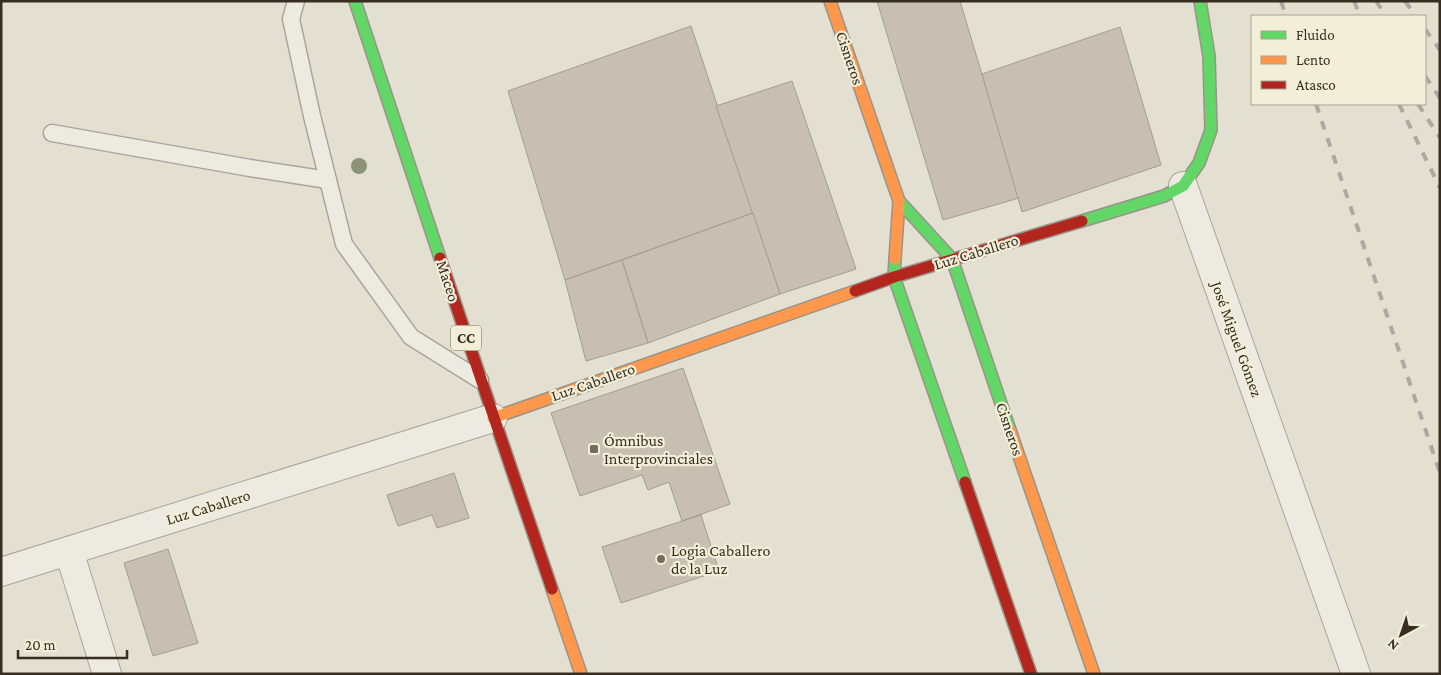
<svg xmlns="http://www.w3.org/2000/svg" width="1441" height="675" font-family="'Crimson Pro',serif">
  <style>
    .building { fill: #c7bfb2; stroke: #a39c90 }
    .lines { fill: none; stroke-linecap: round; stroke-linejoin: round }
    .lane-casing { stroke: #a9a599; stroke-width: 19 }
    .street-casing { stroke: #a9a599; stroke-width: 30 }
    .fast-casing { stroke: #999489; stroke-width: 14 }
    .slow-casing { stroke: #999489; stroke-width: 14 }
    .jam-casing { stroke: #999489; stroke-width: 14 }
    .lane { stroke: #eceae1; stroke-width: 16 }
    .street { stroke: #eceae1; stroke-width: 28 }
    .fast { stroke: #63d668; stroke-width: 11 }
    .slow { stroke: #ff974d; stroke-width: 11 }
    .jam { stroke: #b3261e; stroke-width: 11 }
    .rail { stroke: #aca9a1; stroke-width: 4; stroke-dasharray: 9 9; stroke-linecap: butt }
    .tree { fill: #8c9275 }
    .poi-dot { fill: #736c5f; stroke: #f3eed8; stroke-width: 2 }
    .labels { text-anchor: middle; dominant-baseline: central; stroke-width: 4.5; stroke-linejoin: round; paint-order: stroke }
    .shield { fill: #f3eed8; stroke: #6f6858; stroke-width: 1 }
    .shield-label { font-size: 15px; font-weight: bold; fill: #372e21 }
    .street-label { font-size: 16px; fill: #372e21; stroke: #f3eed8 }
    .poi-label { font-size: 16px; fill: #372e21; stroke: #f3eed8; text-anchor: start }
  </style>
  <rect width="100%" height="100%" fill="#e3e0d1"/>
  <g class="building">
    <polygon points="877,1 960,1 1019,198 943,220"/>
    <polygon points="691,26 753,213 565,280 508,91"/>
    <polygon points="1120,27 1161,165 1022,212 982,74"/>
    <polygon points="792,81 856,269 780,294 716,106"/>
    <polygon points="753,213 780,294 648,343 622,260"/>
    <polygon points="622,260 648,343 586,361 565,280"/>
    <polygon points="683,368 730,504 682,521 669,482 648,490 642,475 580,496 551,413"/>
    <polygon points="454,473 469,518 437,528 432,515 398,526 387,495"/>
    <polygon points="701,515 719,571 621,603 602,547"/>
    <polygon points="168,549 198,643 153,656 124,563"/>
  </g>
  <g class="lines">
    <g class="lane-casing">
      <g id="lane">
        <polyline points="296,1 291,19 312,116 344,244 411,337 480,380"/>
        <polyline points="52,133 250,168 328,180"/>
      </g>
    </g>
    <g class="street-casing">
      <g id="street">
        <polyline points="1183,186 1356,674"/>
        <polyline points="69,551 107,674"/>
        <polyline points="1,572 493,418"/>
      </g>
    </g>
    <g class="fast-casing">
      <g id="fast">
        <polyline points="355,1 440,258"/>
        <polyline points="899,201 952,259 1010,430"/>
        <polyline points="1082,221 1164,196 1183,186 1199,163 1211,130 1209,56 1200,1"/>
        <polyline points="895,259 894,277 965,482"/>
      </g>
    </g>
    <g class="slow-casing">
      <g id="slow">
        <polyline points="830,1 899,201 895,259"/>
        <polyline points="493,418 855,291"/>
        <polyline points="1010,430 1094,674"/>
        <polyline points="552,589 581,674"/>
      </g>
    </g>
    <g class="jam-casing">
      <g id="jam">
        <polyline points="440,258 552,589"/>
        <polyline points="855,291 894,277 1082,221"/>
        <polyline points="965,482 1031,674"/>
      </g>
    </g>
    <use href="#lane" class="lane"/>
    <use href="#street" class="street"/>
    <use href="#fast" class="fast"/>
    <use href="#slow" class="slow"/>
    <use href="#jam" class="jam"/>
    <g class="rail">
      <polyline points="1281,1 1286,16"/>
      <polyline points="1354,1 1360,16"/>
      <polyline points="1376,1 1386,16"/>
      <polyline points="1405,1 1416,16"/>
      <polyline points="1425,29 1440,50"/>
      <polyline points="1425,76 1440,98"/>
      <polyline points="1316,104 1440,473"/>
      <polyline points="1399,104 1440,188"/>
      <polyline points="1418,104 1440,138"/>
    </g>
  </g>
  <circle class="tree" cx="359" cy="166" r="8"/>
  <g class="poi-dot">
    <rect x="589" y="444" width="10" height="10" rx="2.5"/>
    <circle cx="661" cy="559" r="5"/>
  </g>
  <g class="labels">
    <rect class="shield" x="451" y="325.5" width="30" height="25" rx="4"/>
    <g class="shield-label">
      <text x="466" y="338">CC</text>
    </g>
    <g class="street-label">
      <text transform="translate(850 58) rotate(71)">Cisneros</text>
      <text transform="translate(976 252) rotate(-17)">Luz Caballero</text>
      <text transform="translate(448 281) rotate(72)">Maceo</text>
      <text transform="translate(1237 339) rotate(70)">José Miguel Gómez</text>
      <text transform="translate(593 382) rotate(-19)">Luz Caballero</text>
      <text transform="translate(1010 429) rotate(71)">Cisneros</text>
      <text transform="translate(208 507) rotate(-17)">Luz Caballero</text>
    </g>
    <g class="poi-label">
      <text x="604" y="440">Ómnibus<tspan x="604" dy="18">Interprovinciales</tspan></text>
      <text x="671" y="550">Logia Caballero<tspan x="671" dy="18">de la Luz</tspan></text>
    </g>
  </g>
  <rect width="1441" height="675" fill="none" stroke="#372e21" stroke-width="5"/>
  <rect x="1251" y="15" width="175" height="90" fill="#f3eed8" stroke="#a8a18f"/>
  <rect x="1261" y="31" width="25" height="8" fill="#63d668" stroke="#a8a18f"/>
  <text x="1296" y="40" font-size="15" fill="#372e21">Fluido</text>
  <rect x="1261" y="56" width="25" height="8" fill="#ff974d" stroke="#a8a18f"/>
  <text x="1296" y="65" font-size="15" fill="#372e21">Lento</text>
  <rect x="1261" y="81" width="25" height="8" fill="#b3261e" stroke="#a8a18f"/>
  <text x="1296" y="90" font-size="15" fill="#372e21">Atasco</text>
  <g transform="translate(1401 635) rotate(220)" stroke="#f3eed8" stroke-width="4" paint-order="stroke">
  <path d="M0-4L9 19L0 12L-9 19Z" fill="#372e21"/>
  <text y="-8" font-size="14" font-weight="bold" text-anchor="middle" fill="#372e21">N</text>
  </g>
  <path d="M18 650v8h109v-8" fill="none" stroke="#372e21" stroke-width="2.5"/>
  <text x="25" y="650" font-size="15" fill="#372e21" stroke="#f3eed8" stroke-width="4" paint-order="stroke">20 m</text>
</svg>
